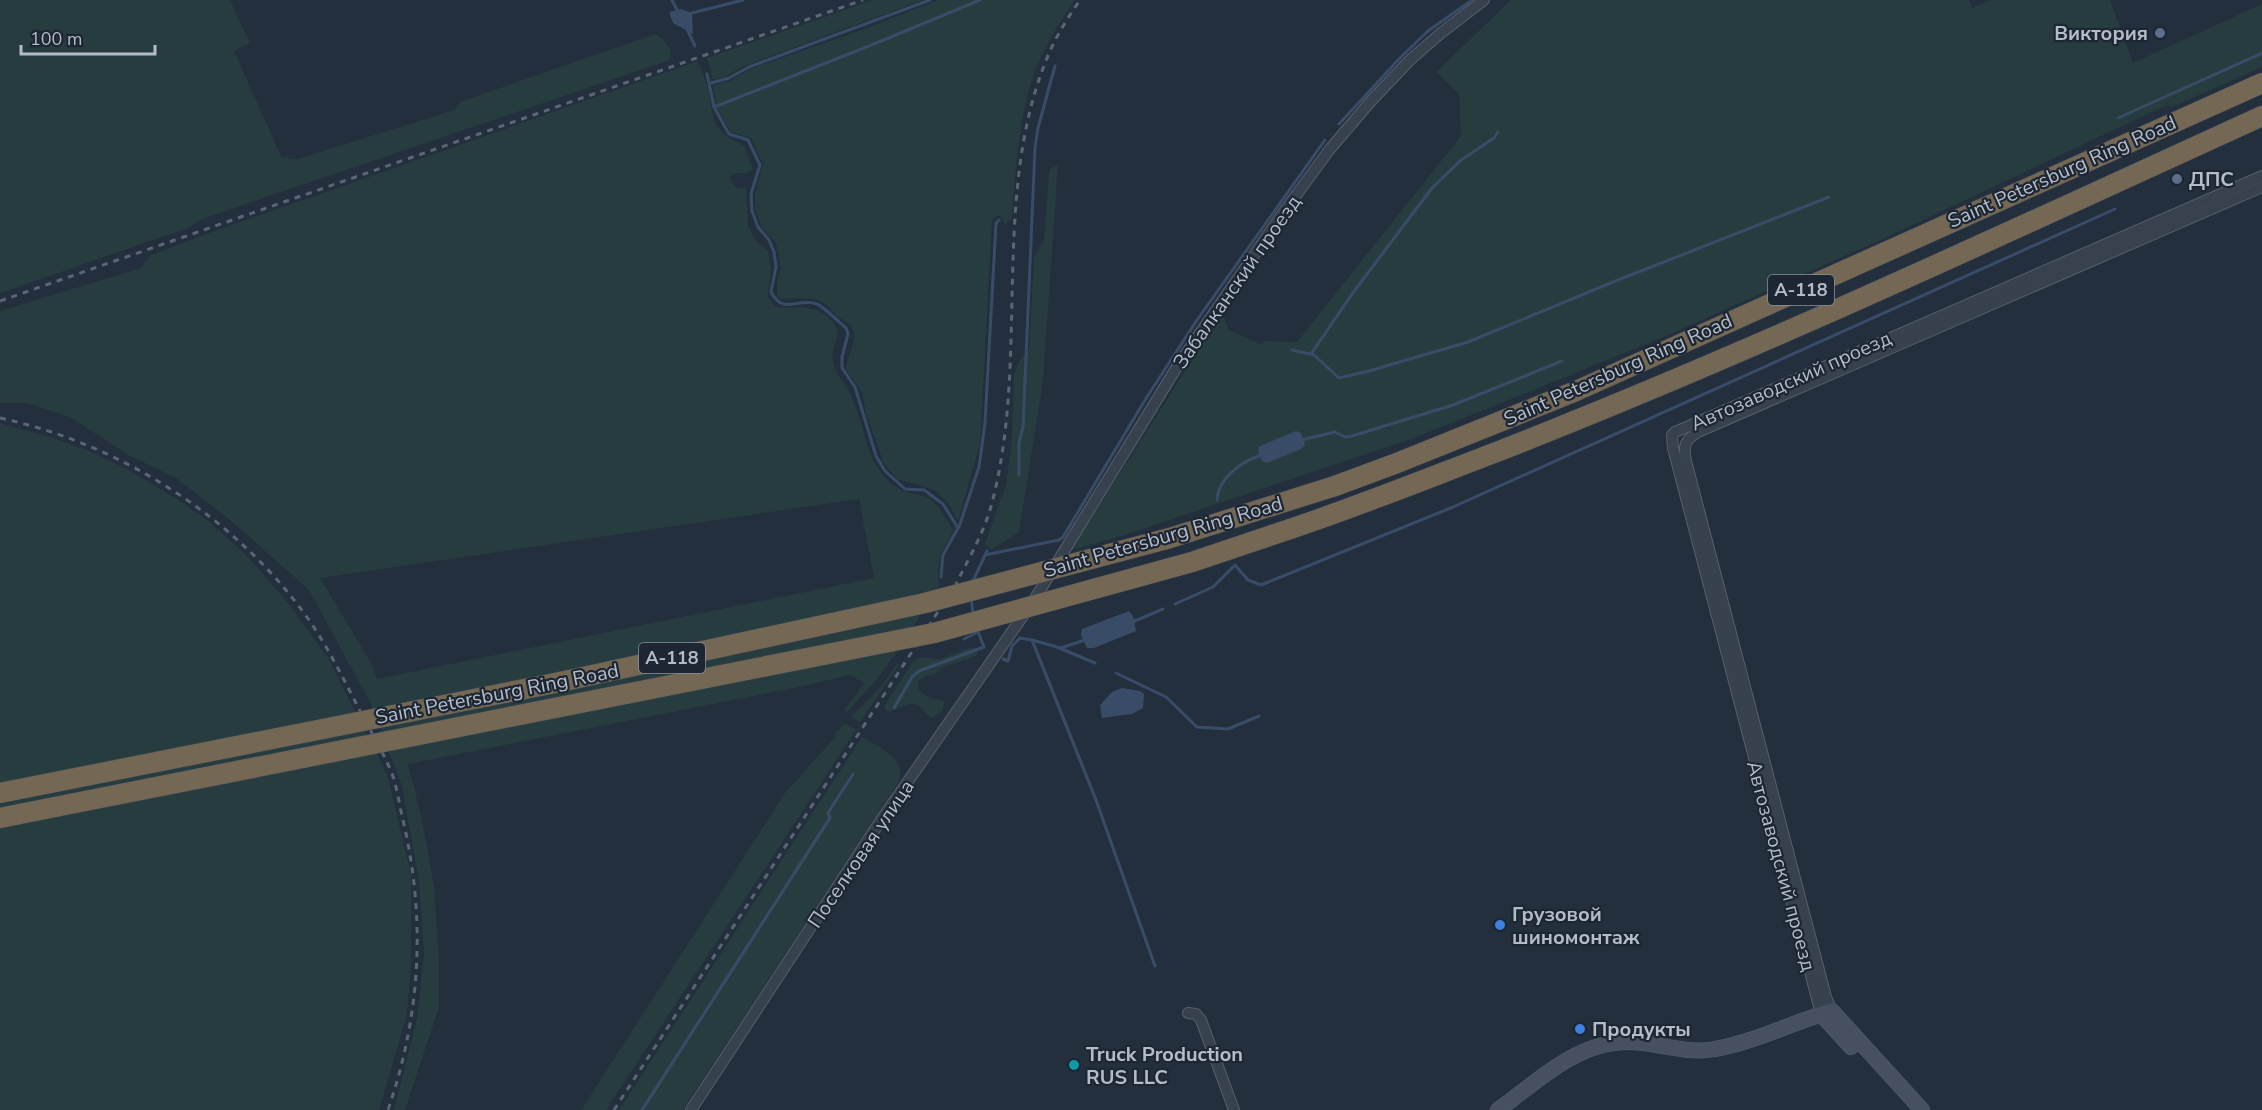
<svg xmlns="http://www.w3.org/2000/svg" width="2262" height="1110" font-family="'Nunito Sans',sans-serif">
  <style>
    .green { fill: #263c3f; fill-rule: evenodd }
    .water { fill: #394c67 }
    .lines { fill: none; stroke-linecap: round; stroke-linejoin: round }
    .stream { stroke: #394c67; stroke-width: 3 }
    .street-casing { stroke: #565f6c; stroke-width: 12 }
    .secondary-casing { stroke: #565f6c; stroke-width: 16 }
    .highway-casing { stroke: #434c59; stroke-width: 21 }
    .street { stroke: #38414e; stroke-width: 10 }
    .secondary { stroke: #465061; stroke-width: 15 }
    .highway { stroke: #746855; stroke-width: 20 }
    .rail { stroke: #5a6575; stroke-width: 3; stroke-dasharray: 6 6; stroke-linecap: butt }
    .highway-bridge-casing { stroke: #434c59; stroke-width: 21; stroke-linecap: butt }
    .highway-bridge { stroke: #746855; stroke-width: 20 }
    .service-dot { fill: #5c6f8a; stroke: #1d2633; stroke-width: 2 }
    .shop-dot { fill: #3f7fe0; stroke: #1d2633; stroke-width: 2 }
    .culture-dot { fill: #0f9aa8; stroke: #1d2633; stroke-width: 2 }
    .labels { text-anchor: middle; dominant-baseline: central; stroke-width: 4.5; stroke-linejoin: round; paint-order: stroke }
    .shield { fill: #1d2633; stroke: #878f9c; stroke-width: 1.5 }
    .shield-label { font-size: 18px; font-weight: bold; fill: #b4bcc9 }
    .poi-label { font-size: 20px; font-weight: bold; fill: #b4bcc9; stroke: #1d2633; text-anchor: start }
    .street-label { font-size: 20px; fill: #b4bcc9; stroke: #1d2633 }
  </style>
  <rect width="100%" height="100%" fill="#242f3e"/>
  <g class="green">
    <polygon points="0,0 230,0 250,43 234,51 282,158 287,156 289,159 298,159 454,110 460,102 655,34 664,40 671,51 670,60 202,219 188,228 0,293"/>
    <polygon points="873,0 923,0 744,66 726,76 713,80 707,58"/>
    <path d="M938 0H1075C1061 20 1048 41 1038 64 1020 105 1015 174 1012 219L1004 224 1002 217 997 215 992 221 980 444 958 521 947 502 935 490 897 479 884 464 866 414 862 392 846 370C846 358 856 342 854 333 853 325 843 320 837 316 833 313 832 309 828 306 815 295 796 299 781 299L777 297V282L781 269 779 256 776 243 762 228 755 209V194L763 164 751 138 731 132 716 106 713 85 730 81 750 69 859 31Z"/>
    <polygon points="1511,0 1969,0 1972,8 1992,0 2110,0 2133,63 2262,4 2262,67 2172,107 2167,105 1889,236 1666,336 1531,391 1411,439 1125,535 1071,550 1222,313 1229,330 1262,345 1264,341 1297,342 1461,136 1459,94 1436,72"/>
    <path d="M698 61C701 71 707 82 709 93 713 123 715 132 744 146L753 169 746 173 731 174V181L737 188 746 187 748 226 756 241 768 251 771 269 768 297 776 307C792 309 813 304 825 315 850 336 830 340 833 360 834 373 844 381 849 392 860 412 863 437 872 457 878 471 892 488 907 492 916 495 924 494 932 501 942 508 947 521 953 531L941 553 938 570 939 585 899 649 877 679 847 712 844 710 864 683 850 675 799 687 408 764 421 815 434 886 439 959V1007L405 1110H394L417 1019 424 953 419 881 402 786 371 704 309 590 235 524 176 478 130 456 70 417 27 403H0V311L141 268 151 255 209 233ZM859 499 874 578 377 679 371 663 320 578Z"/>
    <path d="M1058 164 1043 381 1019 532C1010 539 1001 543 992 550L985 544 1006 485 1012 437 1014 374 1020 360 1029 350 1034 257 1044 240 1049 174 1050 170Z"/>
    <polygon points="0,423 53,438 90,451 127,469 174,497 207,520 246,555 289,604 328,658 387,774 411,875 411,964 407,1014 379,1110 0,1110"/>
    <path d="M972 647 978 652 976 656 942 668 935 674 926 676 918 681V690L930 698 944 701 943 710 932 718C926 716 926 712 921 708 910 698 900 710 888 712L885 710V705L914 660 921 657 940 659Z"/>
    <polygon points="897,664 899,665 860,722 851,717 880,688"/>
    <polygon points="845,723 856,730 606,1110 581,1110 785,793 836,736 834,734"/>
    <path d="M862 737C880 748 906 757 899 781L683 1110H619Z"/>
  </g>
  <g class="water">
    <polygon points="681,9 692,13 693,34 673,23 669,12"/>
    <polygon points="1296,431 1301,433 1305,445 1301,449 1267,463 1262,461 1258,450 1260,446"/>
    <polygon points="1129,611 1133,616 1136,631 1094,648 1087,648 1081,635 1082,629"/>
    <polygon points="1122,688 1140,691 1144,694 1143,708 1132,714 1102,718 1100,705 1112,692"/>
  </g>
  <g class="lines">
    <g class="stream">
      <polyline points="672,0 678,12"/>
      <polyline points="692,13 743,0"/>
      <polyline points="687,29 695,46"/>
      <path d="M707 74 714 107 729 134 748 140 760 165 751 194 752 211 758 227 769 240 774 252 776 267 771 292C784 316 797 297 817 304 824 307 839 322 846 328L848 334 842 357V368L855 387 876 456 885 471 905 489 924 490 943 504 958 528 943 555 941 577"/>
      <polyline points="711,83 729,78 749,67 930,0"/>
      <polyline points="714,107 869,46 980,0"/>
      <polyline points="2118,118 2262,53"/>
      <polyline points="1339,124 1400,58 1428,31 1472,0"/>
      <polyline points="1292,350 1314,355 1339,378 1369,371 1468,342 1613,282 1829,197"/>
      <polyline points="1311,354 1352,294 1432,188 1461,160 1494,138 1498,132"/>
      <polyline points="1301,440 1335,432 1345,437 1352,436 1453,405 1562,361"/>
      <polyline points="1019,475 1019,443 1023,427 1035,148 1038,128 1055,66"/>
      <path d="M1217 500C1218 478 1241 462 1261 455"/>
      <polyline points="959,527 979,467 985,423 996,223 999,220"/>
      <polyline points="985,555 1059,540 1063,537 1145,400 1197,320 1325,140"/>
      <polyline points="973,581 987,551"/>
      <polyline points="971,597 973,614"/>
      <polyline points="1175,604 1213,587 1235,565 1248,580 1261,585 1453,507 2115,209"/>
      <polyline points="1130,623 1163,609"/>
      <polyline points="964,639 978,632"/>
      <polyline points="1061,648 1085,640"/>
      <polyline points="1003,659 1008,661 1012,646 1020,638 1032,640"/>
      <polyline points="1095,663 1057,647 1032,640 1096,800 1155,966"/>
      <polyline points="1116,673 1166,697 1197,727 1228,729 1259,716"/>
      <polyline points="894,708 912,677 919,671 984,647 977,629"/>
      <polyline points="642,1110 830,818 828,813 853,774"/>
    </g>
    <g class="street-casing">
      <g id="street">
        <path d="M1832 1011 1826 997 1686 461C1683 445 1685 440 1698 432L2262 187"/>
        <polyline points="1188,1013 1196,1014 1201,1020 1234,1110"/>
        <polyline points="1821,1014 1673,448 1672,435 1675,432 2262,176"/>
        <polyline points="691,1110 879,823 1034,600 1180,362 1283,213 1330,149 1371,101 1410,60 1441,33 1484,0"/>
      </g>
    </g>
    <g class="secondary-casing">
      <g id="secondary">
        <polyline points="1821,1014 1851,1047"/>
        <path d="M1498 1110C1537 1082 1577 1041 1629 1042 1657 1042 1686 1055 1715 1049 1755 1042 1793 1022 1832 1011L1922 1110"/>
      </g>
    </g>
    <g class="highway-casing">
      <g id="highway">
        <polyline points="1335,486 1397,463 1576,391 2262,83"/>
        <path d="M1290 529C1359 506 1426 479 1494 453 1755 351 2008 232 2262 116"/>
        <polyline points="0,818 70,804"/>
      </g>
    </g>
    <use href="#street" class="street"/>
    <use href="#secondary" class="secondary"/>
    <use href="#highway" class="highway"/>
    <g class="rail">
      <polyline points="0,301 863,0"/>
      <path d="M0 418C121 444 237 518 309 620 327 646 341 674 356 703 367 725 381 748 391 771 397 786 399 804 403 820 426 919 421 1013 388 1110"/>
      <path d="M614 1110 956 584C968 560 982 536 990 510 1032 362 988 193 1050 51 1058 33 1069 16 1080 0"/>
    </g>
    <g class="highway-bridge-casing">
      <g id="highway-bridge">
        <polyline points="0,793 560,682 925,603 1170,538 1335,486"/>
        <polyline points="70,804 934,633 1192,562 1290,529"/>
      </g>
    </g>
    <use href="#highway-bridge" class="highway-bridge"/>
  </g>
  <g class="service-dot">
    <circle cx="2160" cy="33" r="6"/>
    <circle cx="2177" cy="179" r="6"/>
  </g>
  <g class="shop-dot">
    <circle cx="1500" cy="925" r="6"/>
    <circle cx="1580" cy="1029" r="6"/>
  </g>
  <circle class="culture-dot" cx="1074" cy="1065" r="6"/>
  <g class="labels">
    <g class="shield">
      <rect x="1768" y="275" width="66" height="30" rx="4.5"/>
      <rect x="639" y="643" width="66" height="30" rx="4.5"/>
    </g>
    <g class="shield-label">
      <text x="1801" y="290">А-118</text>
      <text x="672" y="658">А-118</text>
    </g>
    <g class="poi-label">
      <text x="2148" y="33" text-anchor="end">Виктория</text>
      <text x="2189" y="179">ДПС</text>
      <text x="1512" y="914">Грузовой<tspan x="1512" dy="23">шиномонтаж</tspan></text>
      <text x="1592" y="1029">Продукты</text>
      <text x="1086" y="1054">Truck Production<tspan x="1086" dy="23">RUS LLC</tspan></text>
    </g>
    <g class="street-label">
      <text transform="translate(2062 172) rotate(-24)">Saint Petersburg Ring Road</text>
      <text transform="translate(1237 282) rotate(-55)">Забалканский проезд</text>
      <text transform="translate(1618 370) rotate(-24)">Saint Petersburg Ring Road</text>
      <text transform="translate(1791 381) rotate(-24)">Автозаводский проезд</text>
      <text transform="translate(1163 537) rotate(-16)">Saint Petersburg Ring Road</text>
      <text transform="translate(497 694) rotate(-11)">Saint Petersburg Ring Road</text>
      <text transform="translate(861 854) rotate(-56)">Поселковая улица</text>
      <text transform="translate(1781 866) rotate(75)">Автозаводский проезд</text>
    </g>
  </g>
  <path d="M21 45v9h134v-9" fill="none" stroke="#b4bcc9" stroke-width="3"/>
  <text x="30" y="45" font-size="18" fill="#b4bcc9" stroke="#1d2633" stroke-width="4.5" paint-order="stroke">100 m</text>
</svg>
